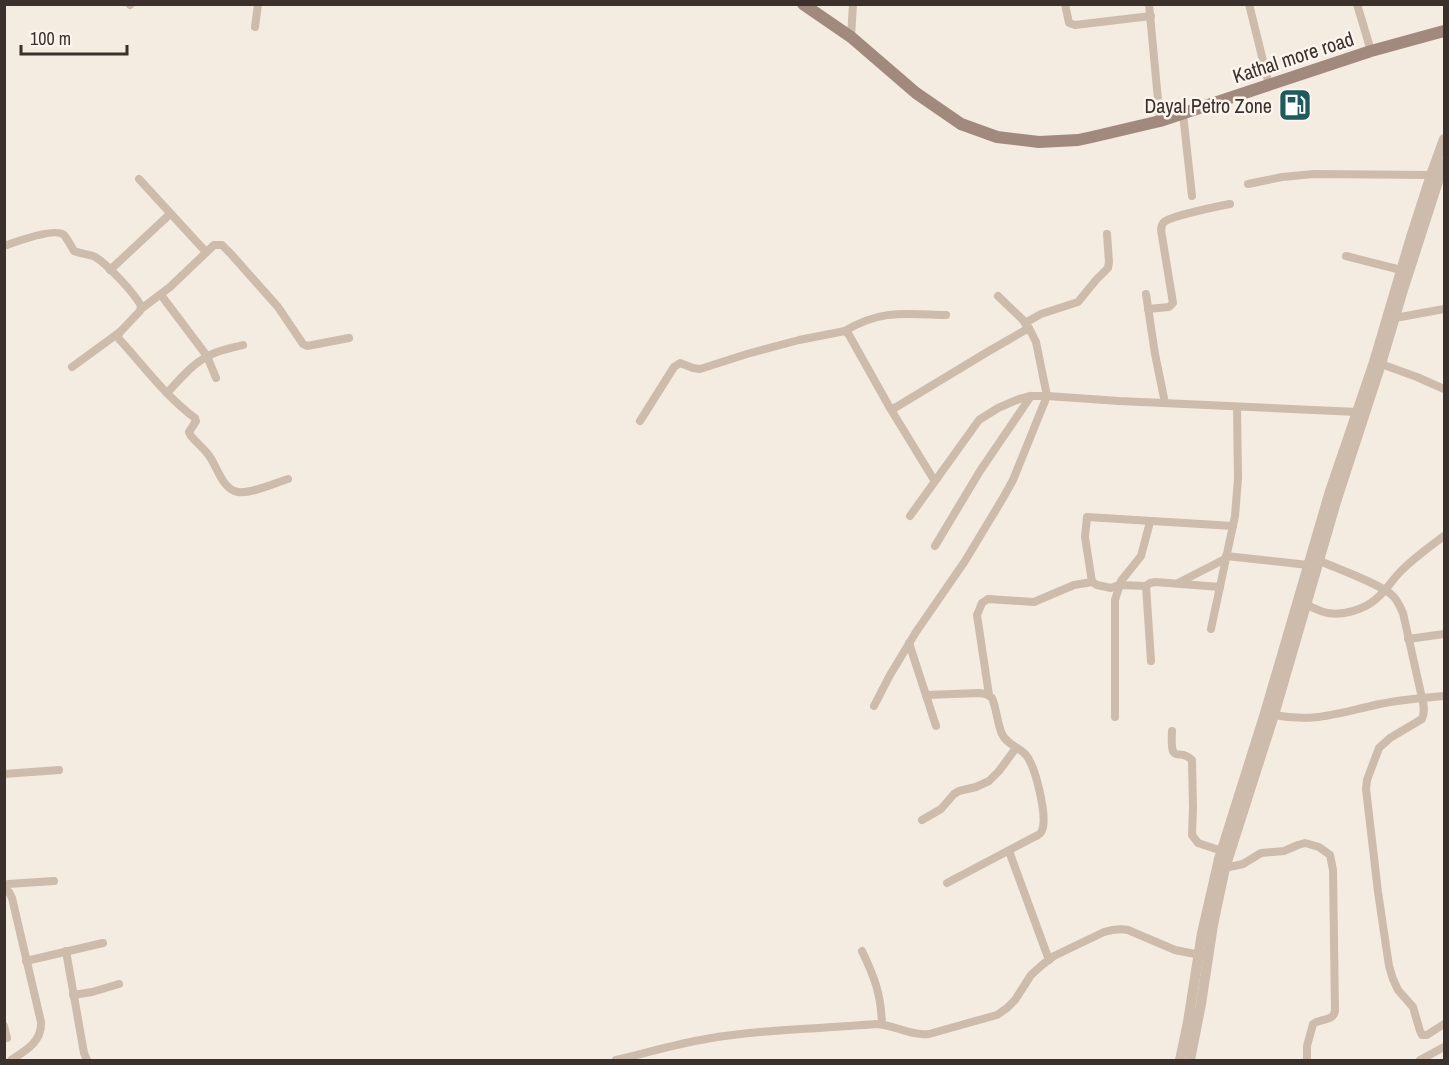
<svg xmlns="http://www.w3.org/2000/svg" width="1449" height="1065" font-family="'Archivo Narrow',sans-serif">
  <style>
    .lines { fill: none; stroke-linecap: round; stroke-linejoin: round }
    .minor { stroke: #cdbbac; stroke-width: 8 }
    .tertiary { stroke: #cdbbac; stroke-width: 10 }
    .secondary { stroke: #a18a7d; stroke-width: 12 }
    .labels { text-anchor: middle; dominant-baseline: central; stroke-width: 5; stroke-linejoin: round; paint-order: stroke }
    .street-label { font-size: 20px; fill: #3b302b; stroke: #fbf5ee }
    .poi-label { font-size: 20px; fill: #3b302b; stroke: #fbf5ee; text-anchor: end }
  </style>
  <rect width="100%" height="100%" fill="#f4ebe1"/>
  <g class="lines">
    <g class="minor">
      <polyline points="1065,4 1069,23 1075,25 1151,16"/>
      <polyline points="1149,4 1160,121"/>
      <polyline points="1249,4 1269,85"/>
      <polyline points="1357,4 1371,51"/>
      <polyline points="130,5 131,4"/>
      <polyline points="255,27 258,4"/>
      <polyline points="851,37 853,4"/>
      <polyline points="1183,114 1192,196"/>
      <polyline points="139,179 206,252"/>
      <polyline points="1248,184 1282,177 1314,174 1431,175"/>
      <path d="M4 246C15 242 56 227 64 235 68 240 71 246 74 251 81 254 87 254 93 256 105 261 135 294 141 306L140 311 120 332 118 336 119 339C144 366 166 397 195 418L196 421 189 432 191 436C196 442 202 447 207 453 217 464 221 489 238 492 251 494 275 483 288 479"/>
      <polyline points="1346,256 1401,270"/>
      <polyline points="110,270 170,214"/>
      <polyline points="1146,294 1155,354 1165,403"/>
      <polyline points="161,295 207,356 216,378"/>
      <polyline points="141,309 170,287 214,245 222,245 231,254 278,307 303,344 307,346 349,338"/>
      <path d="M1148 309 1169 307 1173 303 1162 236C1161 231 1160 226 1164 222 1171 216 1219 206 1230 204"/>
      <polyline points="1395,318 1444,309"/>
      <polyline points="1025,323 1041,314 1078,302 1096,280 1108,268 1109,262 1107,234"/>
      <path d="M845 331C881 309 906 314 946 315"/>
      <polyline points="1381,364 1417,377 1444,389"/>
      <polyline points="72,367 120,332"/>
      <path d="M167 393C180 379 193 363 210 355 220 350 232 348 243 345"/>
      <polyline points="890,408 934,480"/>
      <polyline points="640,421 674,367 680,363 693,368 700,369 747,354 799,340 845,331 849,335 890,408 893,409 989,351 1029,328"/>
      <polyline points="910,516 979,420 998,408 1019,399 1031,396 1047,396 1119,401 1357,412"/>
      <polyline points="935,546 980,471 1031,396"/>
      <polyline points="1226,556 1308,565"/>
      <path d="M1320 561C1338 569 1381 584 1393 596 1398 601 1400 607 1403 613L1422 698 1444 696"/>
      <polyline points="1092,582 1085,537 1087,517 1233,526"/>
      <polyline points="1178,583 1225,559"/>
      <path d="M1307 605C1314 608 1321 612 1328 613 1343 616 1365 609 1376 599 1386 591 1392 580 1401 571 1414 558 1429 547 1444 536"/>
      <polyline points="1211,629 1235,516 1238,479 1237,407"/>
      <polyline points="1408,639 1444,634"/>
      <polyline points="909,643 936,726"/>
      <polyline points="1151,661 1146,586 1150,583 1155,582 1220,587"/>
      <path d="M926 695 979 693 986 694 992 698C997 710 997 723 1002 734 1007 745 1019 747 1026 755 1036 767 1046 813 1043 827 1042 833 1039 835 1034 837L947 883"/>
      <polyline points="989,695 977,615 982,603 988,599 1034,602 1074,585 1092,582 1097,585 1111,588 1119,585 1146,586"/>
      <polyline points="874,706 890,675 916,632 965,561 1003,498 1013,480 1047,396 1036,342 1031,332 1023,320 998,296"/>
      <path d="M1274 715C1311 722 1331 715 1367 707 1385 702 1403 700 1422 698 1424 706 1425 712 1422 719L1390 738 1379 748 1367 780 1366 789 1378 892 1389 966 1393 979 1398 990 1413 1007 1420 1031 1422 1035H1427L1444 1024"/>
      <polyline points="1115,717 1115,600 1121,581 1141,556 1150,522"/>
      <path d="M1172 731C1170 768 1179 746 1192 760L1193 808 1192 835 1198 843 1222 851"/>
      <polyline points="4,774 59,770"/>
      <polyline points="922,820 941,809 954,794 959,791 976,787 989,781 999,771 1016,748"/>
      <polyline points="1009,851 1049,960"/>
      <path d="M1225 868 1243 864 1261 853 1284 851 1298 845 1305 843 1319 847 1330 855 1333 870 1335 1011C1333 1022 1320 1018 1313 1024L1307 1046V1060"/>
      <polyline points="4,886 8,884 54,881"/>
      <path d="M4 889 9 892 12 898 41 1022C42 1042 25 1051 11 1060"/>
      <polyline points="66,951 84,1053 87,1060"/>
      <path d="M862 951C875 978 881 995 882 1024"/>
      <polyline points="26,961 103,943"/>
      <polyline points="73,995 92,992 119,984"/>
      <polyline points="4,1026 7,1038"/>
      <path d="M616 1060C646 1053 676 1044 706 1039 762 1029 820 1029 876 1024 895 1025 911 1036 929 1034L997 1015 1007 1008 1015 1000 1031 975 1042 965 1054 956 1104 932C1113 929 1119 928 1128 930L1175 950 1200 955"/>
      <polyline points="1420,1060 1444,1047"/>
    </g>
    <g class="tertiary">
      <polyline points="1180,1060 1188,1022 1202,933 1219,859 1265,713 1330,491 1374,362 1411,237 1431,175 1444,139"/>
      <polyline points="1190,1060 1201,1004 1213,925 1225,868 1274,715 1336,502 1381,364 1403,290 1444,163"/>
    </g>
    <polyline class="secondary" points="803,4 851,37 916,93 961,124 997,137 1039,142 1078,140 1092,137 1160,121 1371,51 1444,31"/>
  </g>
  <defs>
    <g id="fuel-square" transform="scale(1.725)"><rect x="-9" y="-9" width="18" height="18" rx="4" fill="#1f5a5e" stroke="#fbf5ee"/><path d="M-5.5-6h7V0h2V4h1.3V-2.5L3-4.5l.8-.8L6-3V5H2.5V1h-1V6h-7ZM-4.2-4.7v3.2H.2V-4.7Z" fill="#fff"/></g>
  </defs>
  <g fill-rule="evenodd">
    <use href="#fuel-square" x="1295" y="105"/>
  </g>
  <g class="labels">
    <g class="street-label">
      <text transform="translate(1293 57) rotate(-18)">Kathal more road</text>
    </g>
    <g class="poi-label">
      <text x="1272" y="105">Dayal Petro Zone</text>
    </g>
  </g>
  <rect width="1449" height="1065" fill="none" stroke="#3b302b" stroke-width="12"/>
  <path d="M21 45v9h106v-9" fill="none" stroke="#3b302b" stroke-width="3"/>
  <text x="30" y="45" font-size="18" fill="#3b302b" stroke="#fbf5ee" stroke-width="4.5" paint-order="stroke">100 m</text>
</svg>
